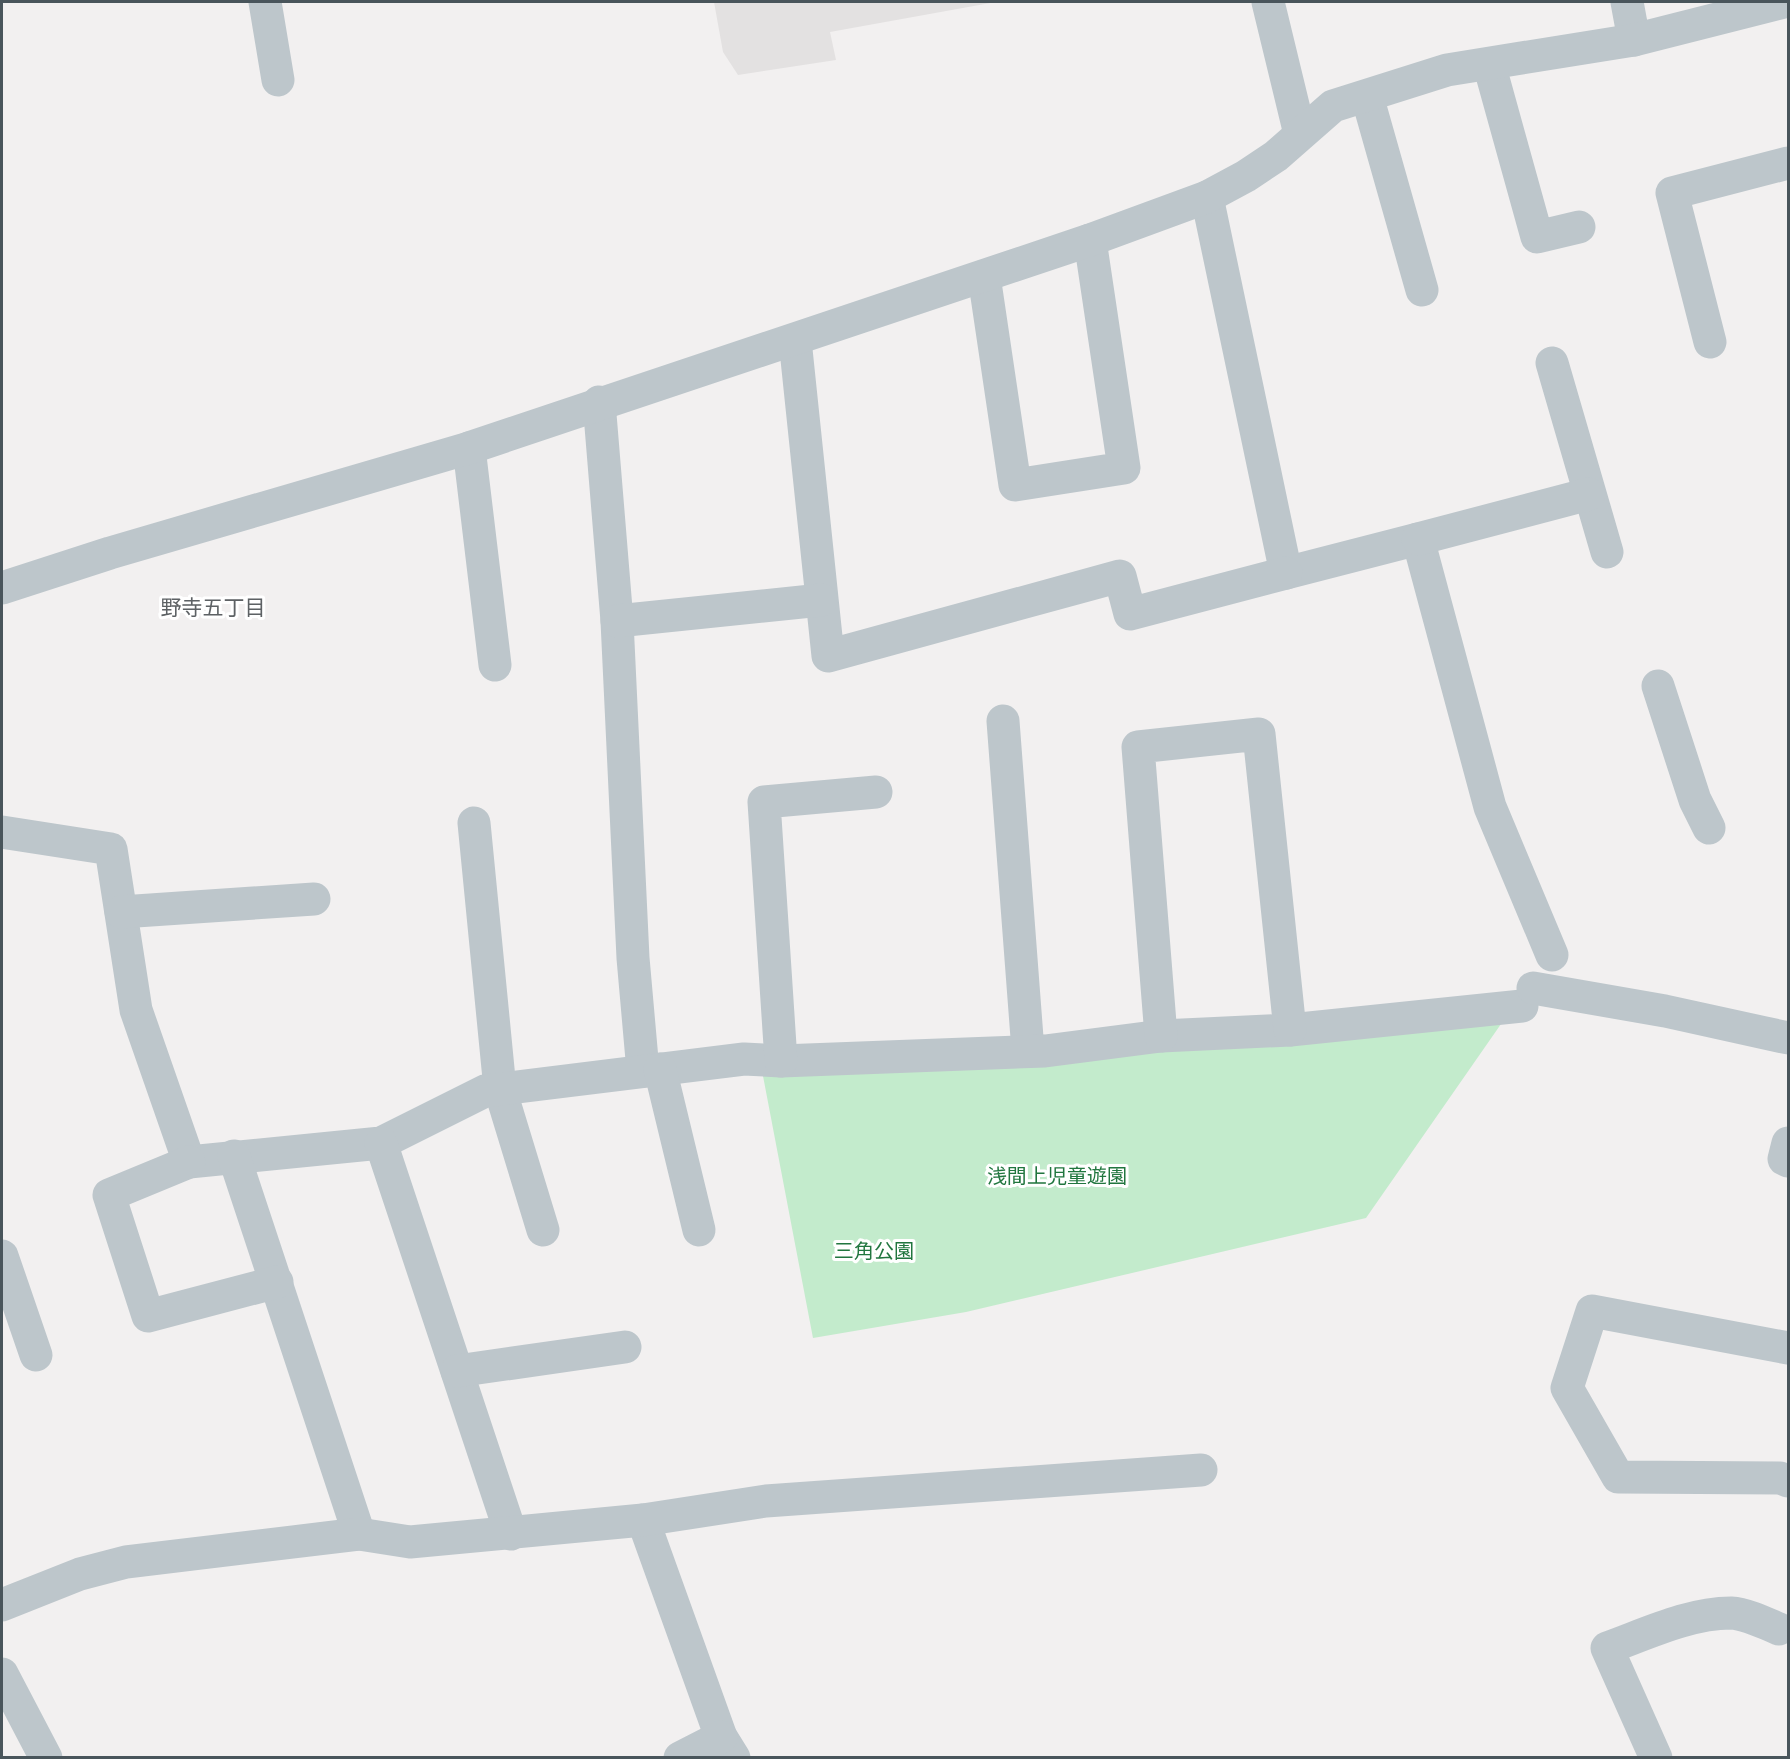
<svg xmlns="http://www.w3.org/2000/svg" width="1790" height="1759" font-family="'Work Sans','Noto Sans JP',sans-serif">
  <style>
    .education { fill: #e3e1e1 }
    .green { fill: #c3ebcc }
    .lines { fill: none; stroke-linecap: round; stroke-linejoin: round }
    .minor { stroke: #bdc6cb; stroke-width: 33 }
    .labels { text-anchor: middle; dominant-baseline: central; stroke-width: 6; stroke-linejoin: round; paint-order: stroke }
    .park-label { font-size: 20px; fill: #21763f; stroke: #fff }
    .neighbourhood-label { font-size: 21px; fill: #5d6164; stroke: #fff }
  </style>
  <rect width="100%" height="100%" fill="#f2f0f0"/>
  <polygon class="education" points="714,2 996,2 830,32 836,60 738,75 723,52"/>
  <polygon class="green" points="1501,1024 1366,1218 966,1312 813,1338 763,1076 1143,1053"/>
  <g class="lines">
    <g class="minor">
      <polyline points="265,2 278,80"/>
      <polyline points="1268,2 1300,134"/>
      <polyline points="1627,2 1634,40"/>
      <polyline points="1489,64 1537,237 1579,227"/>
      <polyline points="1367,96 1422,290"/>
      <polyline points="1207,197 1286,573 1418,539 1490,807 1552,955"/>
      <polyline points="984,276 1015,485 1124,468 1090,240"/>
      <polyline points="795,340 828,656 1120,576 1130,614 1286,573"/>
      <polyline points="1710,342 1672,193 1788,163"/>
      <polyline points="1552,363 1607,552"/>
      <polyline points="599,402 617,621 633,958 643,1071"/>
      <polyline points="469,448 495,665"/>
      <polyline points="1418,539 1589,494"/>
      <polyline points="2,588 110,553 469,448 1090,240 1207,197 1246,176 1276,156 1333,106 1447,70 1634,40 1784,2"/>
      <polyline points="617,621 821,600"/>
      <polyline points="1658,686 1695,800 1709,828"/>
      <polyline points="1003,721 1028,1051"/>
      <polyline points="474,823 500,1089 543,1230"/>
      <polyline points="2,832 111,849 136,1010 189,1162 381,1143 485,1091 744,1059 781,1061 1045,1051 1161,1036 1290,1030 1522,1006"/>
      <polyline points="121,912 314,899"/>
      <polyline points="1533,988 1665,1011 1788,1038"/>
      <polyline points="1161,1036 1138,747 1259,734 1290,1030"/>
      <polyline points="781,1061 764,802 876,792"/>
      <polyline points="660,1069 699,1230"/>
      <polyline points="381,1143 511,1534"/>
      <polyline points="1788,1143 1784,1159 1788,1161"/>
      <polyline points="234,1156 359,1534"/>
      <polyline points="189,1162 109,1195 148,1316 277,1282"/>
      <polyline points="2,1256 36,1355"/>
      <polyline points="1788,1348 1592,1311 1567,1388 1618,1477 1780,1478 1788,1481"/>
      <polyline points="457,1371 625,1347"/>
      <polyline points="643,1520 721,1737 734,1758"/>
      <polyline points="2,1605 80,1574 126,1562 359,1534 410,1542 643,1520 766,1501 1201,1470"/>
      <polyline points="2,1674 46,1758"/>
      <polyline points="680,1758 721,1737"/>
      <path d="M1656 1758 1607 1648C1646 1634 1689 1613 1731 1613 1747 1614 1765 1623 1779 1629"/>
    </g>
  </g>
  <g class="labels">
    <g class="park-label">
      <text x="1057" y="1176">浅間上児童遊園</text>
      <text x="874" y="1251">三角公園</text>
    </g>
    <g class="neighbourhood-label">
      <text x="213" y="607">野寺五丁目</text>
    </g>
  </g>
  <rect width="1790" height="1759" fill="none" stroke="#49555b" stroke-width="6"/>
</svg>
